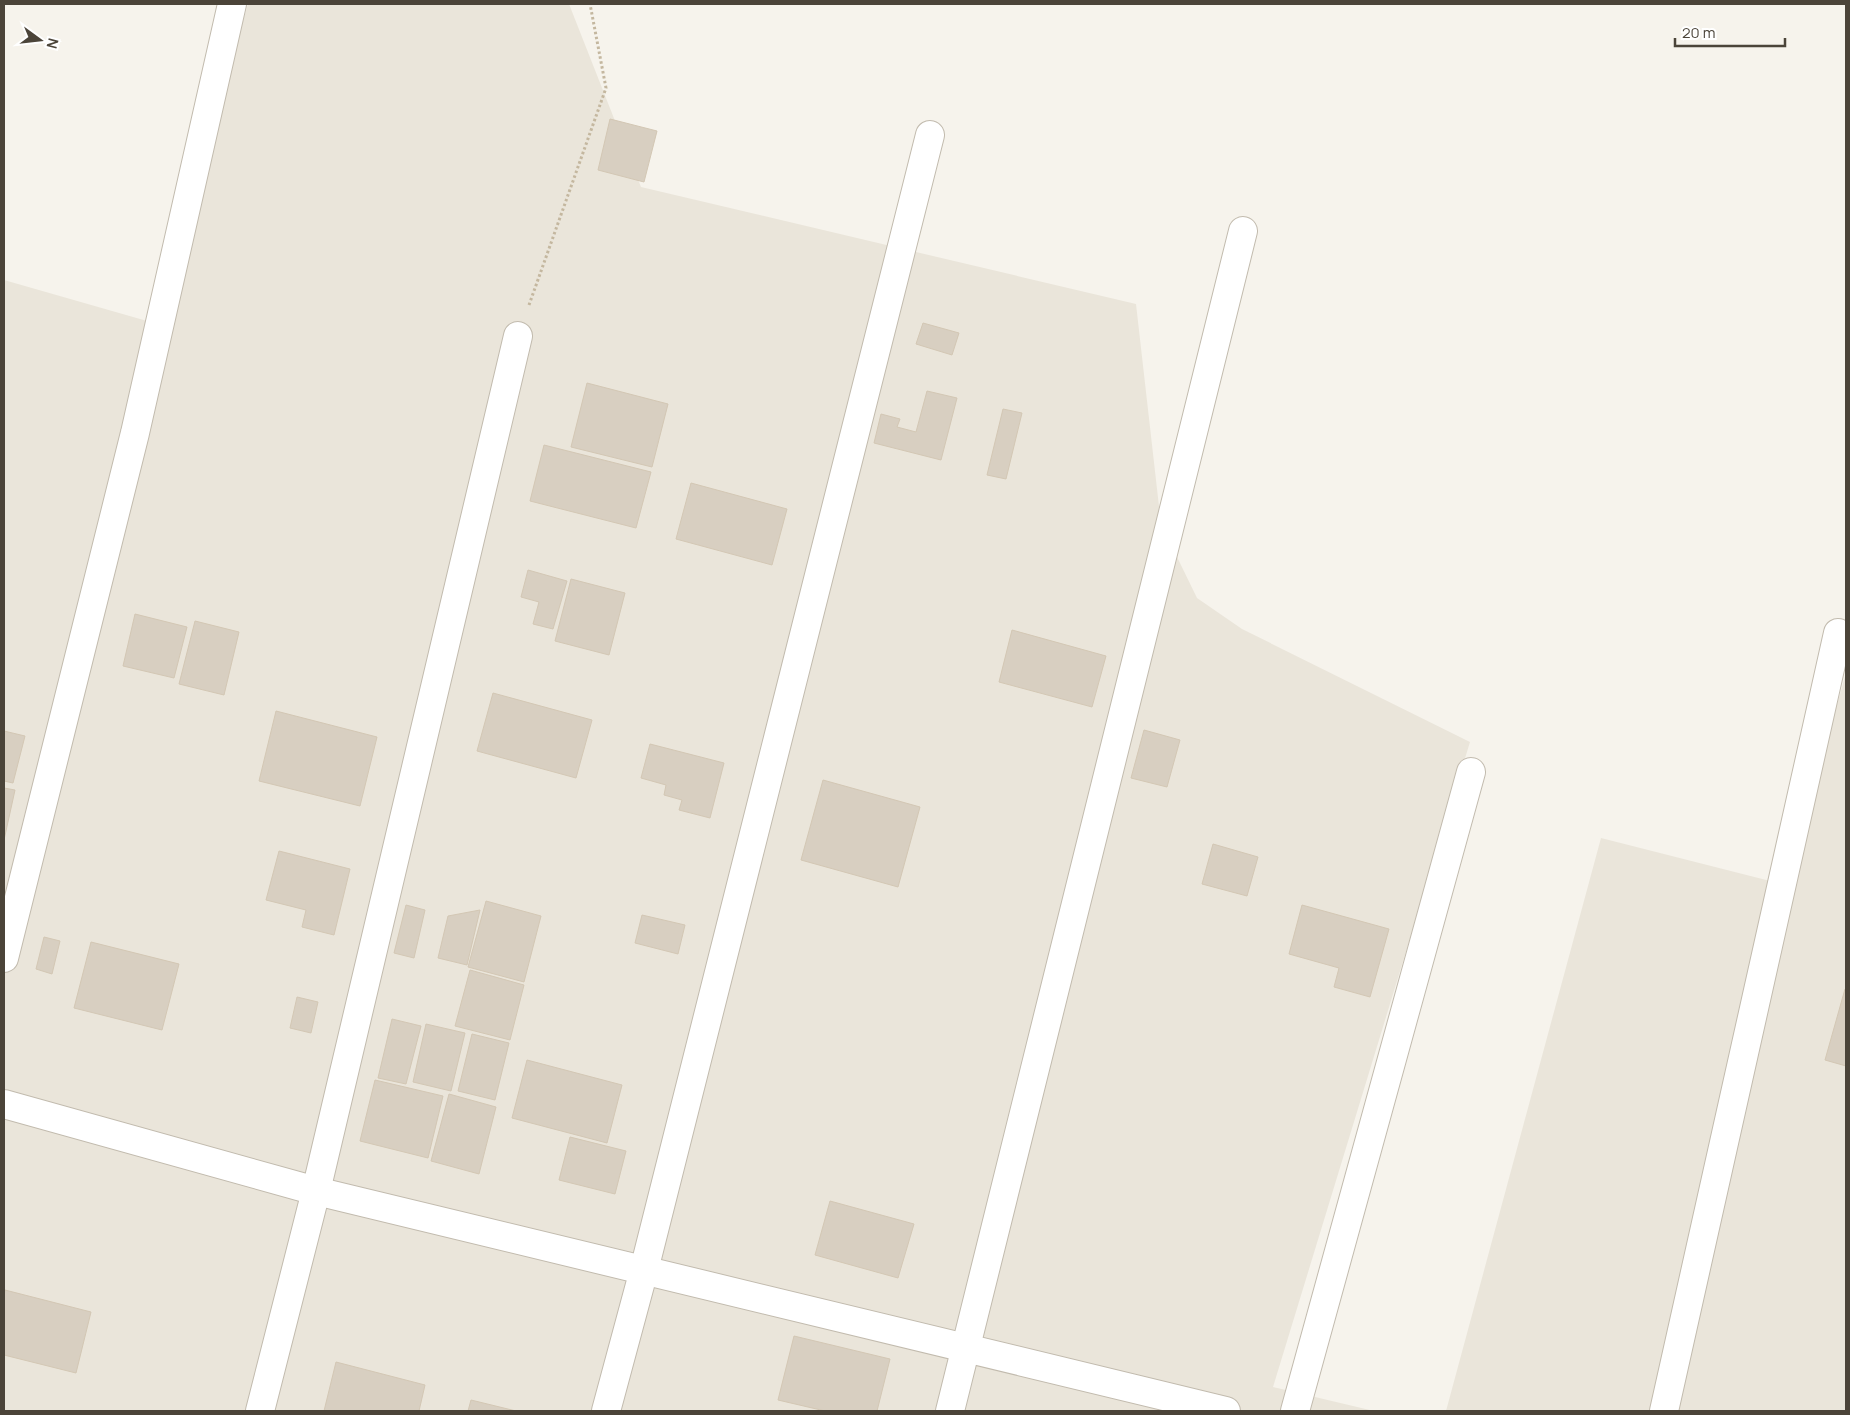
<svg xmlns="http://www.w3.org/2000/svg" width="1850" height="1415" font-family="Manrope,sans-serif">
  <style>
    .residential { fill: #eae5da }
    .building { fill: #d8cfc1; stroke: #d3c7b4 }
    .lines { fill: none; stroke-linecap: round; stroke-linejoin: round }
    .street-casing { stroke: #c2bbae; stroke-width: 30 }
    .path { stroke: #c4b79f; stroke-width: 3; stroke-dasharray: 2.5 2.5; stroke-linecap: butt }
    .street { stroke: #fff; stroke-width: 28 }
  </style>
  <rect width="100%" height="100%" fill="#f6f3ec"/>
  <g class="residential">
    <polygon points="248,4 569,4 641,187 1136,304 1161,524 1197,598 1242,629 1470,742 1273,1387 1374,1411 4,1411 4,280 154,323"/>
    <polygon points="1846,673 1846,1411 1446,1411 1601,838 1786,885"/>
  </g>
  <g class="building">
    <polygon points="610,119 657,131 644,182 598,170"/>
    <polygon points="923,323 959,333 952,355 916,344"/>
    <polygon points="587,383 668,404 652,467 571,447"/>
    <polygon points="927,391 957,398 941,460 874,443 881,414 900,419 897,427 916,432"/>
    <polygon points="1003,409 1022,413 1006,479 987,475"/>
    <polygon points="544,445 651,472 636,528 530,501"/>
    <polygon points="691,483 787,509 772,565 676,539"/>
    <polygon points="528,570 567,581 553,629 533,624 539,602 521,597"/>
    <polygon points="571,579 625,593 609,655 555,641"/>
    <polygon points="135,614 187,627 174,678 123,666"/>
    <polygon points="195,621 239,632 224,695 179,684"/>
    <polygon points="1012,630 1106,656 1092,707 999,682"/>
    <polygon points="493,693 592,720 576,778 477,751"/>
    <polygon points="276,711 377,737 360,806 259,781"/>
    <polygon points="1144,730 1180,740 1167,787 1131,778"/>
    <polygon points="4,731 25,736 13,783 4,781"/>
    <polygon points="650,744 724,763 710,818 679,810 682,800 664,795 666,785 641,778"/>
    <polygon points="823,780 920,807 898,887 801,860"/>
    <polygon points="4,788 15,790 4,840"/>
    <polygon points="1213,844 1258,857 1247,896 1202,884"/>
    <polygon points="279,851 350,869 334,935 302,927 306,910 266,900"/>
    <polygon points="486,901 541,916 524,982 468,967"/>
    <polygon points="406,905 425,910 414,958 394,953"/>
    <polygon points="1302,905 1389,929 1370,997 1334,987 1339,968 1289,954"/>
    <polygon points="480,910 467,965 438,958 448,916"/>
    <polygon points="642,915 685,925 678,954 635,943"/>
    <polygon points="44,937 60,941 52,974 36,969"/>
    <polygon points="91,942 179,964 162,1030 74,1008"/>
    <polygon points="470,970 524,985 510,1040 455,1026"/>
    <polygon points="1845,989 1846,990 1846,1066 1825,1060"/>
    <polygon points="297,997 318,1002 311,1033 290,1028"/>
    <polygon points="392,1019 421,1026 406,1084 378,1078"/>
    <polygon points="426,1024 465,1033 451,1091 413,1082"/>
    <polygon points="472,1034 509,1043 495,1100 458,1091"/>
    <polygon points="527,1060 622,1085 607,1143 512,1118"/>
    <polygon points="375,1080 443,1096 428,1158 360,1141"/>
    <polygon points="449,1094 496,1107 479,1174 431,1161"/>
    <polygon points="570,1137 626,1151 615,1194 559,1180"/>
    <polygon points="830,1201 914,1224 898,1278 815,1255"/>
    <polygon points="5,1290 91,1312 76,1373 4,1355 4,1296"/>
    <polygon points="794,1336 890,1359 877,1411 825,1411 778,1400"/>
    <polygon points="336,1362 425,1385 419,1411 324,1411"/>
    <polygon points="471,1400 516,1411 468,1411"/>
  </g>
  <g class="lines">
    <g class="street-casing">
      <g id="street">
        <polyline points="4,958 135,433 232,4"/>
        <polyline points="4,1104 316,1191 1226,1411"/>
        <polyline points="260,1411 316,1191 518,336"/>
        <polyline points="606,1411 644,1270 930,135"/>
        <polyline points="950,1411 1243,231"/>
        <polyline points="1295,1411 1471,772"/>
        <polyline points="1664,1411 1838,633"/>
      </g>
    </g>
    <polyline class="path" points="529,305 606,88 590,4"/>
    <use href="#street" class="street"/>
  </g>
  <rect width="1850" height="1415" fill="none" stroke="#4b4439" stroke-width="10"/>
  <g transform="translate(40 40) rotate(105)" stroke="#ffffff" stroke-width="4" paint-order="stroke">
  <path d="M0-4L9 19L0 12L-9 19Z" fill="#4b4439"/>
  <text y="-8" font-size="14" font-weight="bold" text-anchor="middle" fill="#4b4439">N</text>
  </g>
  <path d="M1675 38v8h110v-8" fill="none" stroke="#4b4439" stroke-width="2.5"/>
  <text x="1682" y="38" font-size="15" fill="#4b4439" stroke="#ffffff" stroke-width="4" paint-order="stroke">20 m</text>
</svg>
